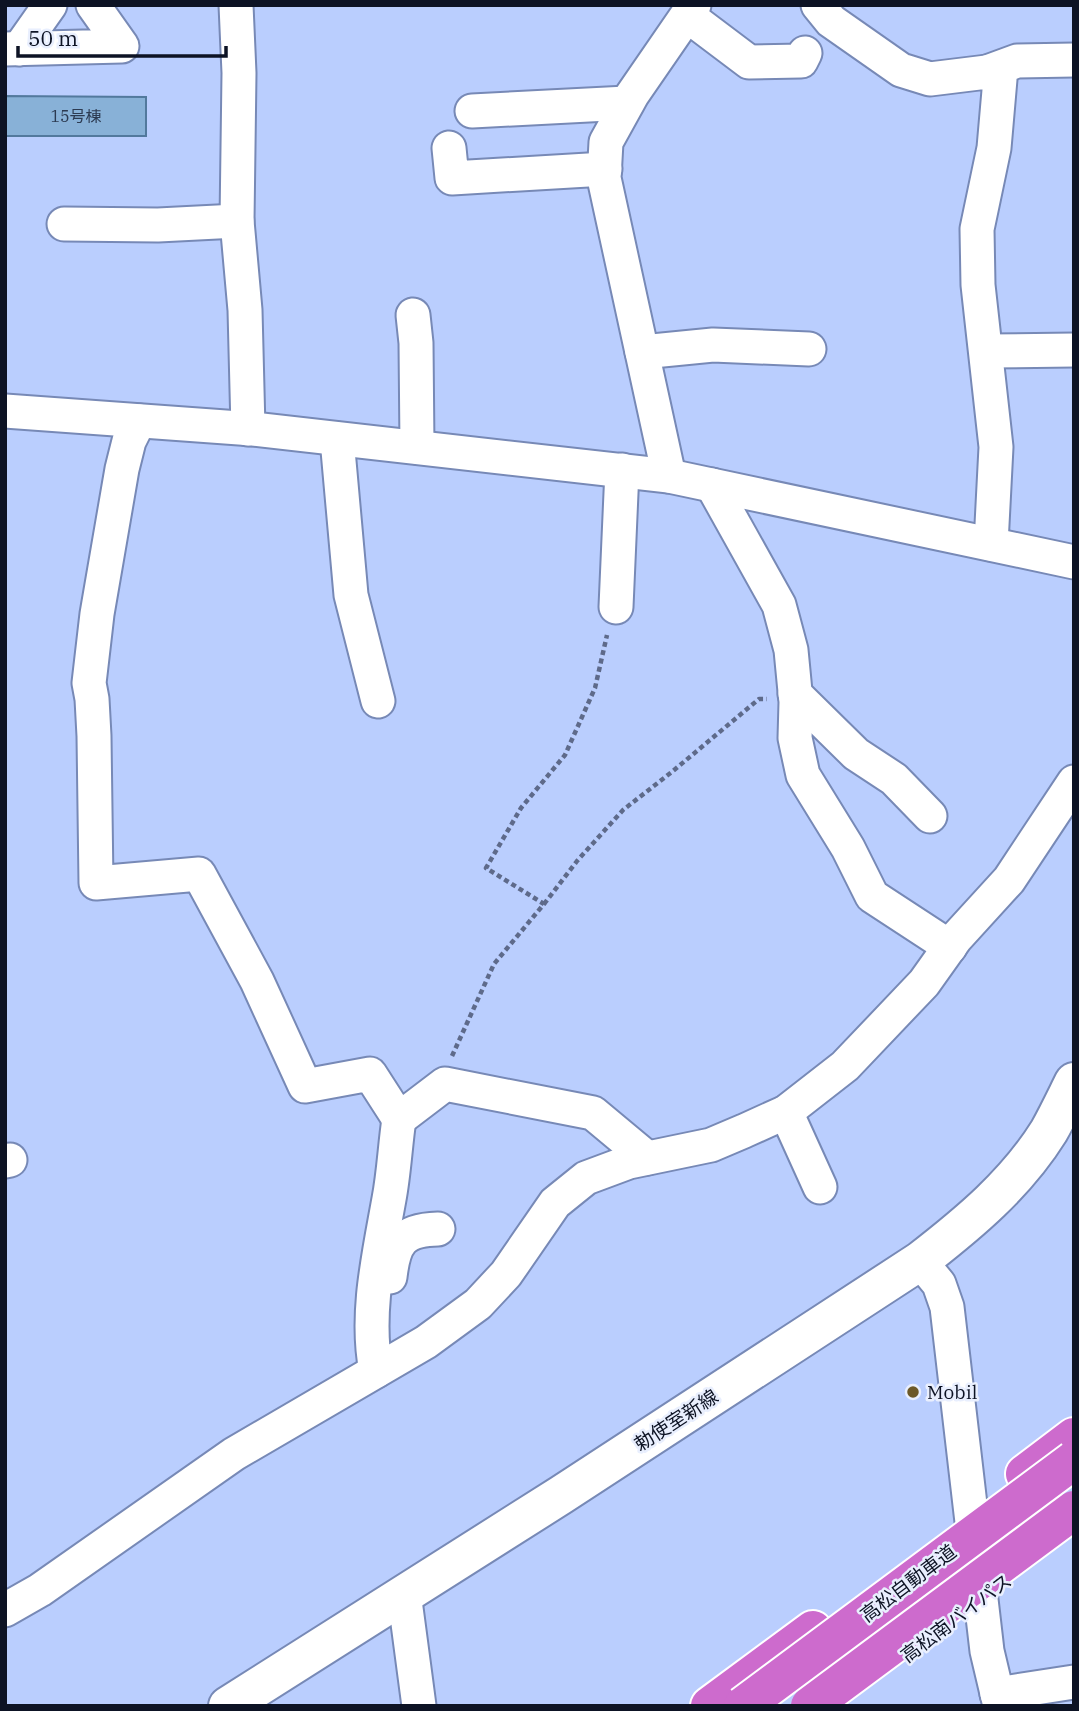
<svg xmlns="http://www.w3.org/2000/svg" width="1079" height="1711" font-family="'IBM Plex Serif','Noto Sans JP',serif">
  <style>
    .building { fill: #88b1d7; stroke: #52799d; stroke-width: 2 }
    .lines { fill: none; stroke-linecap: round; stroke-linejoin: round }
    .street-casing { stroke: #7789b6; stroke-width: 37 }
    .secondary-casing { stroke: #7789b6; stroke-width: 42 }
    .highway-casing { stroke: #fff; stroke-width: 42 }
    .path { stroke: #5e6a8a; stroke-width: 4.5; stroke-dasharray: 5 3.5; stroke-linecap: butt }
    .street { stroke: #fff; stroke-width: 33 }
    .secondary { stroke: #fff; stroke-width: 38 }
    .highway { stroke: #cd6bcd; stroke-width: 38 }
    .highway-bridge-casing { stroke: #fff; stroke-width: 42; stroke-linecap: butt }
    .highway-bridge { stroke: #cd6bcd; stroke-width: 38 }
    .poi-dot { fill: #6c5827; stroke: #e9effe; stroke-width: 2.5 }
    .labels { text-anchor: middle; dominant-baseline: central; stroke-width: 5; stroke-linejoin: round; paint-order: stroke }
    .number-label { font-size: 16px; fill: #2c3a51 }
    .poi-label { font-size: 19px; fill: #0d1324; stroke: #e9effe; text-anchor: start }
    .street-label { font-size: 19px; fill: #0d1324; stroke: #e9effe }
  </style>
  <rect width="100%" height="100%" fill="#bacefe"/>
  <polygon class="building" points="5,96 146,97 146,136 5,136"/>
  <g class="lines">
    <g class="street-casing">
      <g id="street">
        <polyline points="236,5 239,73 237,221 245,310 248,429"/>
        <polyline points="818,5 831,21 901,70 930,79 987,72 1000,79 994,148 977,229 978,285 996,447 991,544"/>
        <polyline points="688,16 749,62 801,61 805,53"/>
        <polyline points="5,49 122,46 93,5"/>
        <polyline points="19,49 50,5"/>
        <polyline points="987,72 1017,61 1074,60"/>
        <polyline points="472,111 627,103"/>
        <polyline points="449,148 452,178 605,169"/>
        <polyline points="64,224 158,225 237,221"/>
        <polyline points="413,315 416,343 417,447"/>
        <polyline points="987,351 1074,350"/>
        <polyline points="642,352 713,345 809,349"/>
        <polyline points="5,411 253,429 669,476 1074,562"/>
        <polyline points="139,421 129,441 122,469 97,614 89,683 92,699 94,736 96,883 199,874 257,981 305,1086 370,1074 399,1119 445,1084 593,1113 647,1158"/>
        <polyline points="337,439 351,595 378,701"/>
        <polyline points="669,476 604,178 606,142 632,95 694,5"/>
        <polyline points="712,485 779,605 791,650 796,702 795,738 803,775 848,848 872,896 950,947"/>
        <polyline points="616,607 622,470"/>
        <polyline points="795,694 856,754 894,779 930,816"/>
        <polyline points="786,1112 820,1187"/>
        <polyline points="5,1161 10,1160"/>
        <polyline points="920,1261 939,1284 947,1307 987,1651 1000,1706"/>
        <path d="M390 1277C394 1242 402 1230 438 1229"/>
        <path d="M376 1371C365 1314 379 1255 389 1199 394 1173 395 1146 399 1119"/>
        <polyline points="404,1593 419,1706"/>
        <polyline points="5,1610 40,1590 234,1454 426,1342 478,1304 506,1274 555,1203 586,1178 629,1162 711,1145 744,1131 786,1112 845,1066 924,983 956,938 1009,880 1074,782"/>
        <polyline points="997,1694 1074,1682"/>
      </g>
    </g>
    <g class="secondary-casing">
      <path id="secondary" d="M228 1706 561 1495 920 1261C969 1223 1016 1184 1049 1131 1058 1115 1066 1098 1074 1082"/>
    </g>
    <g class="highway-casing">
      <g id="highway">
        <polyline points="1025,1474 1074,1437"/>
        <polyline points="710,1706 813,1630"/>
      </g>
    </g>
    <g class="path">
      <polyline points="544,904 577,861 623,810 673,771 759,699 767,699"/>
      <polyline points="452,1056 494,964 544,904 486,868 521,808 565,755 595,688 607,635"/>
    </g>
    <use href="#street" class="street"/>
    <use href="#secondary" class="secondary"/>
    <use href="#highway" class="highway"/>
    <g class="highway-bridge-casing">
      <g id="highway-bridge">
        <polyline points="743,1706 1074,1460"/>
        <polyline points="810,1706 1074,1510"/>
      </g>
    </g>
    <use href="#highway-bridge" class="highway-bridge"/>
  </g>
  <circle class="poi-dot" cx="913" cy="1392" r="7"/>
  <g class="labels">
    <g class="number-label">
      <text x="76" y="116">15号棟</text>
    </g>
    <g class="poi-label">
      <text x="927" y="1392">Mobil</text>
    </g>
    <g class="street-label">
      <text transform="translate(676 1420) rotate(-33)">勅使室新線</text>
      <text transform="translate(908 1583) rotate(-37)">高松自動車道</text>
      <text transform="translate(956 1618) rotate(-37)">高松南バイパス</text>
    </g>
  </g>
  <rect width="1079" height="1711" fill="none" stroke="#0d1324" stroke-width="14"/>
  <path d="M18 46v10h208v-10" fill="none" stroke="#0d1324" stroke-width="3.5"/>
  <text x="28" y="46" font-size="21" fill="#0d1324" stroke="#e9effe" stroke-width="5" paint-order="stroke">50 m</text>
</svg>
